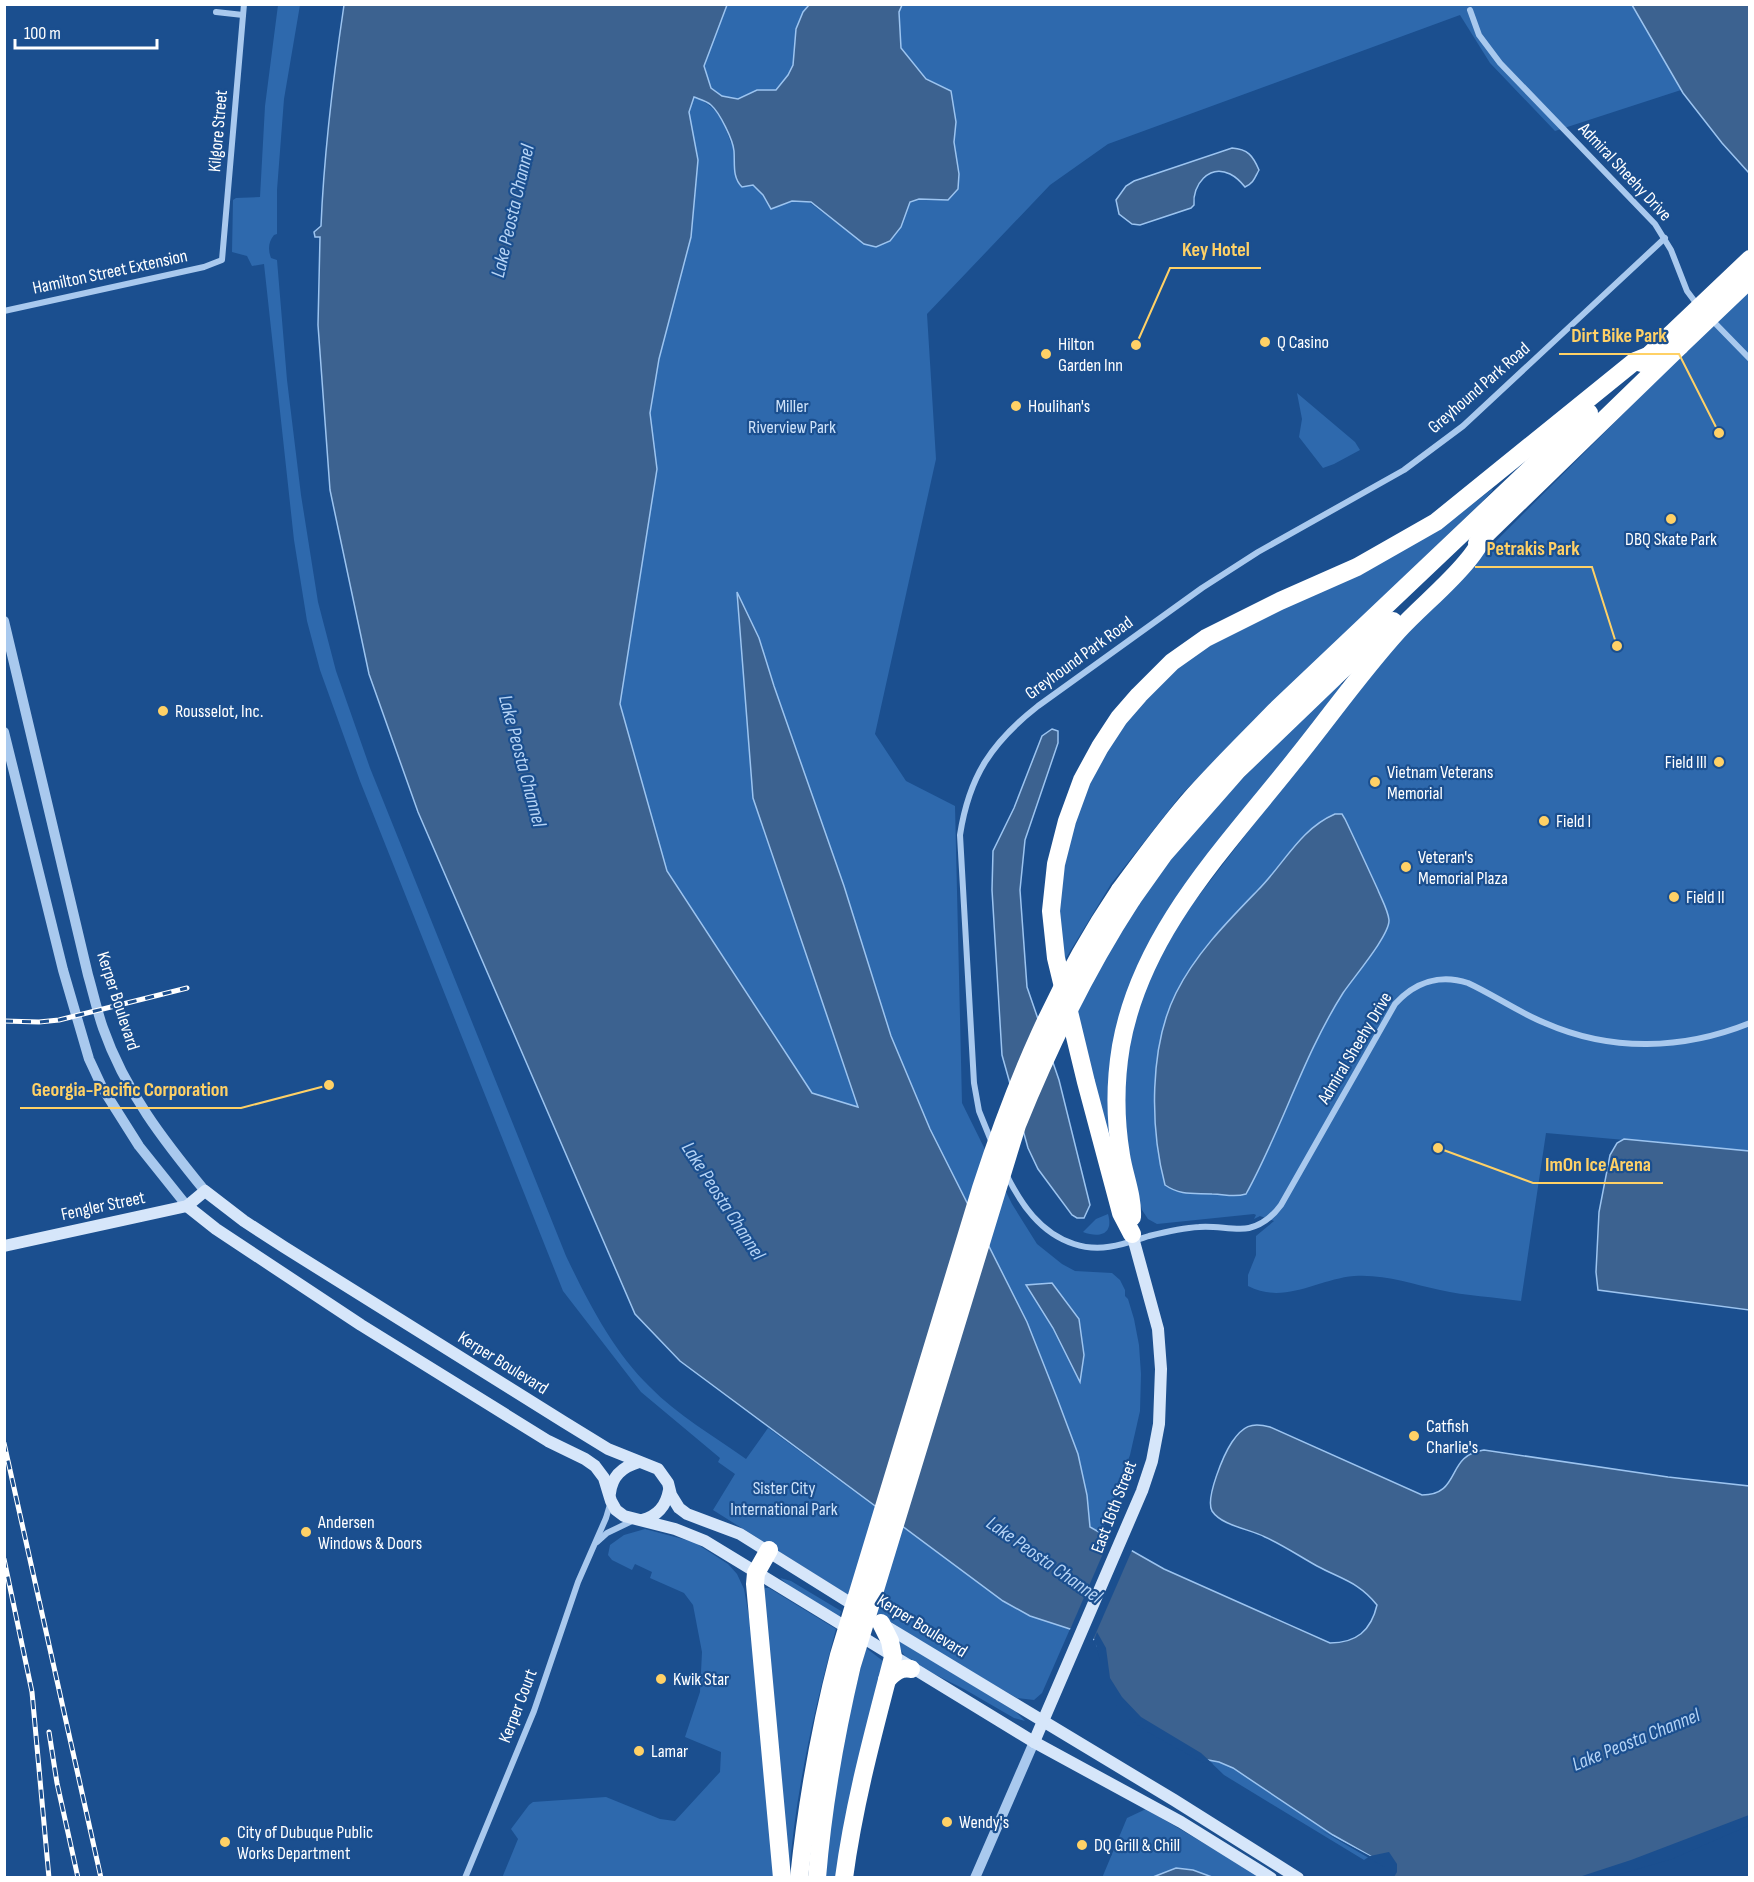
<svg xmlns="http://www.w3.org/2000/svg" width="1754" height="1882" font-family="'Sofia Sans Condensed',sans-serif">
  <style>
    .green { fill: #2e69ad }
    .water { fill: #3c6290; stroke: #9cc4f0; stroke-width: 1.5 }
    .pier { fill: #1b4f8f }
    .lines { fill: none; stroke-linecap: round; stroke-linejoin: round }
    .minor { stroke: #a9c9ee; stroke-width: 6 }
    .tertiary { stroke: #a9c9ee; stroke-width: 10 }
    .secondary { stroke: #d6e6fa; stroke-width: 12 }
    .motorway { stroke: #fff; stroke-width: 18 }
    .rail-casing { stroke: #fff; stroke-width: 5 }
    .rail { stroke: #1b4f8f; stroke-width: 3; stroke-dasharray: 9; stroke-linecap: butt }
    .motorway-bridge { stroke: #fff; stroke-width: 18 }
    .poi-dot { fill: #ffd166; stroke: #1b4f8f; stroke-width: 2 }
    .labels { text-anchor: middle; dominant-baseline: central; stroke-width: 4.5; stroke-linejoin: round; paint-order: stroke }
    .street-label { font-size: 18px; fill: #fff; stroke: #1b4f8f }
    .poi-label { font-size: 18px; fill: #fff; stroke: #1b4f8f; text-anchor: start }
    .park-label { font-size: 18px; fill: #cfe3fa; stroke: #1b4f8f }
    .water-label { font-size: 20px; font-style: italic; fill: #b5d3f5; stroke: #1b4f8f }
    .leader { fill: none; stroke: #ffd166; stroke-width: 2 }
    .callout-dot { fill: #ffd166; stroke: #1b4f8f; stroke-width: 2 }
    .callout-label { font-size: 20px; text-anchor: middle; font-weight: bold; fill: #ffd166; stroke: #1b4f8f; stroke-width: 4.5; stroke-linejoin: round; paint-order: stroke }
  </style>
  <rect width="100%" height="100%" fill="#1b4f8f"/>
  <g class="green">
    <path d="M278 5H300L284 99 277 190V234L274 235C268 242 268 250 271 258L277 260 287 380 301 495 318 602 336 671 370 768 566 1256C588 1302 613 1351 650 1387 677 1415 714 1436 746 1459L768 1428 1003 1601 1030 1616 1070 1629 1042 1693 1034 1700 1017 1698 948 1658 713 1510 735 1474 718 1462 720 1458 641 1392 563 1291 360 781 320 670 307 621 294 540 264 264 252 266 247 256 232 252 233 200 236 198 260 197 265 106Z"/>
    <polygon points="727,5 809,5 803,12 796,29 793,65 788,75 776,90 757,90 738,99 722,96 711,88 704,66"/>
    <path d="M898 5H1632L1681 90 1555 131 1490 63 1460 15 1108 144 1050 185 927 314 936 459 875 734 906 781 955 806 962 1103 1012 1204 1037 1244 1062 1264 1075 1271 1112 1273 1120 1280 1125 1290V1296L1128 1299 1134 1319 1139 1345 1141 1374 1140 1411 1130 1455 1105 1522 1104 1535 1090 1527C1086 1494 1082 1463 1070 1433L1002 1292 888 1160 720 1033 604 749 666 259 698 160 689 112 694 96C718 108 722 118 731 143L838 224 908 57 901 48Z"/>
    <path d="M1749 290V1151L1546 1133 1521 1301C1494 1297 1466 1296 1440 1290 1411 1284 1385 1274 1354 1276 1318 1279 1284 1305 1248 1286V1275L1256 1255V1236L1274 1221 1260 1216 1254 1219 1256 1215 1254 1214 1157 1224 1148 1219 1142 1210 1132 1175 1123 1107 1128 1052 1139 1004 1167 937 1371 672 1435 602 1685 352Z"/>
    <polygon points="1297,393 1355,442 1360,450 1334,464 1323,468 1299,437 1302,419"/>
    <polygon points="1492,489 1493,490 1482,502 1255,719 1181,795 1111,884 1063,963 1058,921 1068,835 1088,781 1109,740 1167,675 1204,646 1452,520"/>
    <path d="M1340 683 1343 685 1134 974 1115 1162 1074 1015C1105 960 1135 901 1175 853 1226 792 1283 738 1340 683Z"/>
    <path d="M1108 1214C1114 1235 1099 1238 1083 1232L1096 1219Z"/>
    <polygon points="645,1529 694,1542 728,1564 737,1574 744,1589 755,1649 774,1877 502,1878 518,1839 511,1829 529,1805 533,1802 606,1797 660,1819 675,1821 720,1772 721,1752 685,1737 700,1692 702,1652 693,1605 684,1593 650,1578 652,1572 635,1564 632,1570 612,1560 608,1555 610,1545 624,1535"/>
    <polygon points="780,1578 791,1581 841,1611 839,1619 788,1585"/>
    <path d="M765 1588H769L836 1629C814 1711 795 1793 789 1877L763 1592Z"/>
    <polygon points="900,1641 1016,1712 1025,1721 1014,1718 964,1689 914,1664 906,1658 897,1644"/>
    <path d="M866 1648 883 1661 838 1877 826 1878C829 1800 846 1723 866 1648Z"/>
    <polygon points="1201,1753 1218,1757 1370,1856 1364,1860 1224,1775"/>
    <polygon points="1146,1809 1261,1877 1212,1877 1193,1870 1160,1874 1153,1877 1102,1878 1127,1818"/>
  </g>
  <g class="water">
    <path d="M344 5H727L704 66 711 88 722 96 738 99 757 90H776L788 75 793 65 796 29 803 12 809 5H902L899 12 901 48 926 79 951 91 956 122 954 142 959 174 958 189 948 200 919 199 910 202 901 227 890 241 876 247 864 244 811 202 792 201 771 209 763 195 753 185 742 187C732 177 735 164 734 151 733 140 720 113 711 105 707 101 699 99 694 97L689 112 698 160 691 237 659 359 650 413 657 469 620 704 667 871 812 1093 858 1107 753 798 737 592 759 638 774 686 844 886 891 1036 930 1129 1027 1322 1057 1398 1078 1454 1087 1495 1090 1527 1164 1569 1330 1643C1356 1643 1371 1631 1377 1605 1359 1582 1341 1579 1317 1566 1299 1556 1283 1545 1265 1537 1250 1529 1222 1526 1212 1511 1205 1498 1224 1454 1232 1442 1243 1426 1251 1422 1270 1427L1422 1495C1462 1495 1445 1455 1484 1450L1668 1477 1749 1486V1822L1596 1877H1389L1388 1866 1333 1835 1233 1768 1219 1762 1203 1759 1148 1729 1108 1692 1103 1661 1095 1640 1070 1629 1030 1616 1003 1601 680 1361 635 1314 418 812 369 674 330 490 318 325 320 237H315L314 232 321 226C324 151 333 79 344 5Z"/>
    <polygon points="1632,5 1749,5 1749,173 1722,143 1683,93"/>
    <path d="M1232 148C1248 149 1253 156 1259 170 1255 177 1254 183 1245 187 1241 182 1236 177 1230 174 1209 164 1192 185 1194 205L1191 208 1140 225 1132 224 1119 214 1116 200 1126 186 1134 181Z"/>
    <polygon points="1052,729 1058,731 1058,743 1025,840 1020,890 1027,987 1059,1080 1090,1205 1084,1218 1077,1218 1072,1215 1038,1169 1028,1148 1002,1055 992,890 993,851 1014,808 1042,736"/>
    <path d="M1335 814H1342L1345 819C1356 842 1367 866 1378 890 1381 898 1388 910 1389 920 1390 935 1353 978 1343 993 1303 1056 1282 1129 1246 1194 1233 1198 1225 1194 1212 1194 1194 1193 1181 1196 1165 1185 1150 1128 1149 1047 1176 993 1196 953 1228 921 1258 890 1284 864 1300 829 1335 814Z"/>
    <polygon points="1624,1139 1749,1151 1749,1310 1598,1290 1596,1272 1599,1212 1610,1155 1617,1143"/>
    <polygon points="1052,1283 1079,1319 1084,1355 1080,1382 1053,1328 1026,1285"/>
    <polygon points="1176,1868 1193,1870 1212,1877 1153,1877"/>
  </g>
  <g class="pier">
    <polygon points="1111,1535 1133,1548 1092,1642 1069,1632"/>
    <polygon points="1097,1632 1106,1648 1110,1678 1122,1697 1141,1717 1201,1753 1213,1764 1202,1762 1146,1731 1127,1717 1106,1694 1100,1685 1100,1661 1096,1645 1093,1643"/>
    <polygon points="1749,1815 1750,1825 1672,1859 1607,1878 1579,1877 1631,1860"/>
    <polygon points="1319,1829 1370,1856 1389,1852 1397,1864 1397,1872 1394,1877 1386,1878 1386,1868"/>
  </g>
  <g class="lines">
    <g class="minor">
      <polyline points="1470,10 1479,35 1500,63 1655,224 1671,250 1687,291 1699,307"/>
      <polyline points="216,12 243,15"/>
      <polyline points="4,311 204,267 222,260 244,4"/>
      <polyline points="1710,318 1750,359"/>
      <path d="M992 1143 979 1111 974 1083 960 835C969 776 992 742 1038 706L1202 588 1258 552 1404 470 1463 426 1665 238"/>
      <path d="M1006 1174C1021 1204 1040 1233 1074 1244 1101 1253 1124 1244 1149 1236 1165 1232 1182 1228 1199 1227 1214 1225 1236 1231 1249 1228 1262 1225 1273 1216 1281 1205L1395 1004C1415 982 1440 974 1468 983 1494 995 1518 1012 1545 1023 1611 1052 1683 1050 1750 1023"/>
      <polyline points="597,1542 607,1533 632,1521"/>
      <polyline points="465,1878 534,1711 578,1582 606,1518 611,1501"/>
    </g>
    <g class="tertiary">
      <path d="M4 621 88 975C93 992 97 1011 103 1028 125 1091 164 1141 205 1191"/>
      <polyline points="4,732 63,970 89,1059 103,1089 139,1146 187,1206"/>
      <polyline points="975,1878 1034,1742"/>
    </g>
    <g class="secondary">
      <polyline points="187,1206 216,1229 361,1325 548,1441 585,1459 595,1466 604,1478 611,1501 616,1510 624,1516 675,1529 705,1541 1034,1742 1181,1822 1271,1878"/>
      <polyline points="4,1246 187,1206 205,1191 244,1221 284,1247 564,1422 608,1449 658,1469 668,1483 671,1495 679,1508 687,1514 740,1534 860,1609"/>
      <path d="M610 1493C612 1476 622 1467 639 1462"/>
      <path d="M642 1520C658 1516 666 1506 669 1490"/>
      <polyline points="882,1624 1174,1800 1298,1878"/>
      <polyline points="1034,1742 1142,1491 1152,1461 1159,1424 1161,1369 1158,1329 1132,1234"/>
    </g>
    <g class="motorway">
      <polyline points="1641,363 1670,335"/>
      <polyline points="1477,543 1680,346"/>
      <path d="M1120 890C1142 860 1164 830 1188 802 1216 770 1246 741 1275 711L1589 413"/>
      <polyline points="1132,899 1164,854 1237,771 1393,621"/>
      <path d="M1132 1217C1133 1196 1124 1175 1121 1155 1115 1119 1115 1082 1121 1046 1141 933 1224 849 1293 762 1328 719 1360 673 1398 631 1420 607 1447 586 1468 560 1475 552 1480 543 1486 534"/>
      <polyline points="1132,1234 1121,1213 1086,1082 1056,958 1051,911 1056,864 1067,821 1082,780 1100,747 1119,718 1139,695 1172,662 1206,638 1280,601 1357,567 1436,522 1635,361 1650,355"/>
      <polyline points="769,1550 756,1573 755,1584 782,1878"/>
      <path d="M887 1680C894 1672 901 1667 911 1669"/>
      <path d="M844 1878C854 1803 874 1730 893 1657L890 1641 881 1623"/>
    </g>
    <g class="rail-casing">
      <g id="rail">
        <polyline points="4,1021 39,1022 59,1020 187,988"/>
        <polyline points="4,1443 101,1878"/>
        <polyline points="4,1559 32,1692 49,1878"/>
        <polyline points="49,1732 57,1783 78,1878"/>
      </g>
    </g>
    <use href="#rail" class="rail"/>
    <g class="motorway-bridge">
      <polyline points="1670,335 1750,259"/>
      <polyline points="1680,346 1750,279"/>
      <path d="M799 1878C807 1802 820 1728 839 1655L981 1188C1016 1081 1056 985 1120 890"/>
      <path d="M817 1878C823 1803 835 1737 852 1665L1017 1125C1049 1046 1085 971 1132 899"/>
    </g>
  </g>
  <g class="poi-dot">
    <circle cx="1265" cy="342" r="6"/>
    <circle cx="1046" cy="354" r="6"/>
    <circle cx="1016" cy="406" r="6"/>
    <circle cx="1671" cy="519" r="6"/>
    <circle cx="163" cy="711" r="6"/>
    <circle cx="1719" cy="762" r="6"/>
    <circle cx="1375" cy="782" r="6"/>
    <circle cx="1544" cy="821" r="6"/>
    <circle cx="1406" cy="867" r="6"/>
    <circle cx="1674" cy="897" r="6"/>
    <circle cx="1414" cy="1436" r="6"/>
    <circle cx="306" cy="1532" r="6"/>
    <circle cx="661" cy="1679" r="6"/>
    <circle cx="639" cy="1751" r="6"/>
    <circle cx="947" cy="1822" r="6"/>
    <circle cx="225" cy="1842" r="6"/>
    <circle cx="1082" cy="1845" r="6"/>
  </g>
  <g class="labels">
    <g class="street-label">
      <text transform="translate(218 131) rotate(-85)">Kilgore Street</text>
      <text transform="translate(1625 172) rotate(47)">Admiral Sheehy Drive</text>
      <text transform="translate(110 272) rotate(-12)">Hamilton Street Extension</text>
      <text transform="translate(1479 388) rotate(-41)">Greyhound Park Road</text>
      <text transform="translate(1079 658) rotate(-36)">Greyhound Park Road</text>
      <text transform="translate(118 1001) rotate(72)">Kerper Boulevard</text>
      <text transform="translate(1355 1048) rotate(-59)">Admiral Sheehy Drive</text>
      <text transform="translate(103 1206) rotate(-12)">Fengler Street</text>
      <text transform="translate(503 1363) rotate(32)">Kerper Boulevard</text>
      <text transform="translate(1114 1507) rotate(-69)">East 16th Street</text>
      <text transform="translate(922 1626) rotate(32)">Kerper Boulevard</text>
      <text transform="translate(518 1706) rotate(-69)">Kerper Court</text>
    </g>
    <g class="poi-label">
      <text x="1277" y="342">Q Casino</text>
      <text x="1058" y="344">Hilton<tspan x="1058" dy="21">Garden Inn</tspan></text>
      <text x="1028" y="406">Houlihan's</text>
      <text x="1671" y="539" text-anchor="middle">DBQ Skate Park</text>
      <text x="175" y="711">Rousselot, Inc.</text>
      <text x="1707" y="762" text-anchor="end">Field III</text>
      <text x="1387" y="772">Vietnam Veterans<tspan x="1387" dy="21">Memorial</tspan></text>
      <text x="1556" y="821">Field I</text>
      <text x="1418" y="857">Veteran's<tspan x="1418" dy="21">Memorial Plaza</tspan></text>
      <text x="1686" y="897">Field II</text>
      <text x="1426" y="1426">Catfish<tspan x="1426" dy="21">Charlie's</tspan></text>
      <text x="318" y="1522">Andersen<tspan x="318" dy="21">Windows &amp; Doors</tspan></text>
      <text x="673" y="1679">Kwik Star</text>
      <text x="651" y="1751">Lamar</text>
      <text x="959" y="1822">Wendy's</text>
      <text x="237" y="1832">City of Dubuque Public<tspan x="237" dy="21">Works Department</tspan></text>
      <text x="1094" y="1845">DQ Grill &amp; Chill</text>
    </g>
    <g class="park-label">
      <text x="792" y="406">Miller<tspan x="792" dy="21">Riverview Park</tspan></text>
      <text x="784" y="1488">Sister City<tspan x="784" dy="21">International Park</tspan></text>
    </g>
    <g class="water-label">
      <text transform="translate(513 211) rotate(-77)">Lake Peosta Channel</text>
      <text transform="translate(522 761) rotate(75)">Lake Peosta Channel</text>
      <text transform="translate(723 1201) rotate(57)">Lake Peosta Channel</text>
      <text transform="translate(1044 1560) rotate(35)">Lake Peosta Channel</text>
      <text transform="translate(1636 1740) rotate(-22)">Lake Peosta Channel</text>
    </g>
  </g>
  <path class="leader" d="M1136 345L1170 268H1261M1719 433L1679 354H1559M1617 646L1592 567H1475M329 1085L241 1108H20M1438 1148L1533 1183H1663"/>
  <g class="callout-dot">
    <circle cx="1136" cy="345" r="6"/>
    <circle cx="1719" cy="433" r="6"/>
    <circle cx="1617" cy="646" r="6"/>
    <circle cx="329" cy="1085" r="6"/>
    <circle cx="1438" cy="1148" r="6"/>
  </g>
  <g class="callout-label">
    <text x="1216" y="256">Key Hotel</text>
    <text x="1619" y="342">Dirt Bike Park</text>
    <text x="1533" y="555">Petrakis Park</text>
    <text x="130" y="1096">Georgia-Pacific Corporation</text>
    <text x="1598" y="1171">ImOn Ice Arena</text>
  </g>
  <rect width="1754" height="1882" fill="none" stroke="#ffffff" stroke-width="12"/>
  <path d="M15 39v9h142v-9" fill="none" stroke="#ffffff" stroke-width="3"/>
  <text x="24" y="39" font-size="18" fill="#ffffff" stroke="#1b4f8f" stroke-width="4.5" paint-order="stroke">100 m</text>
</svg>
